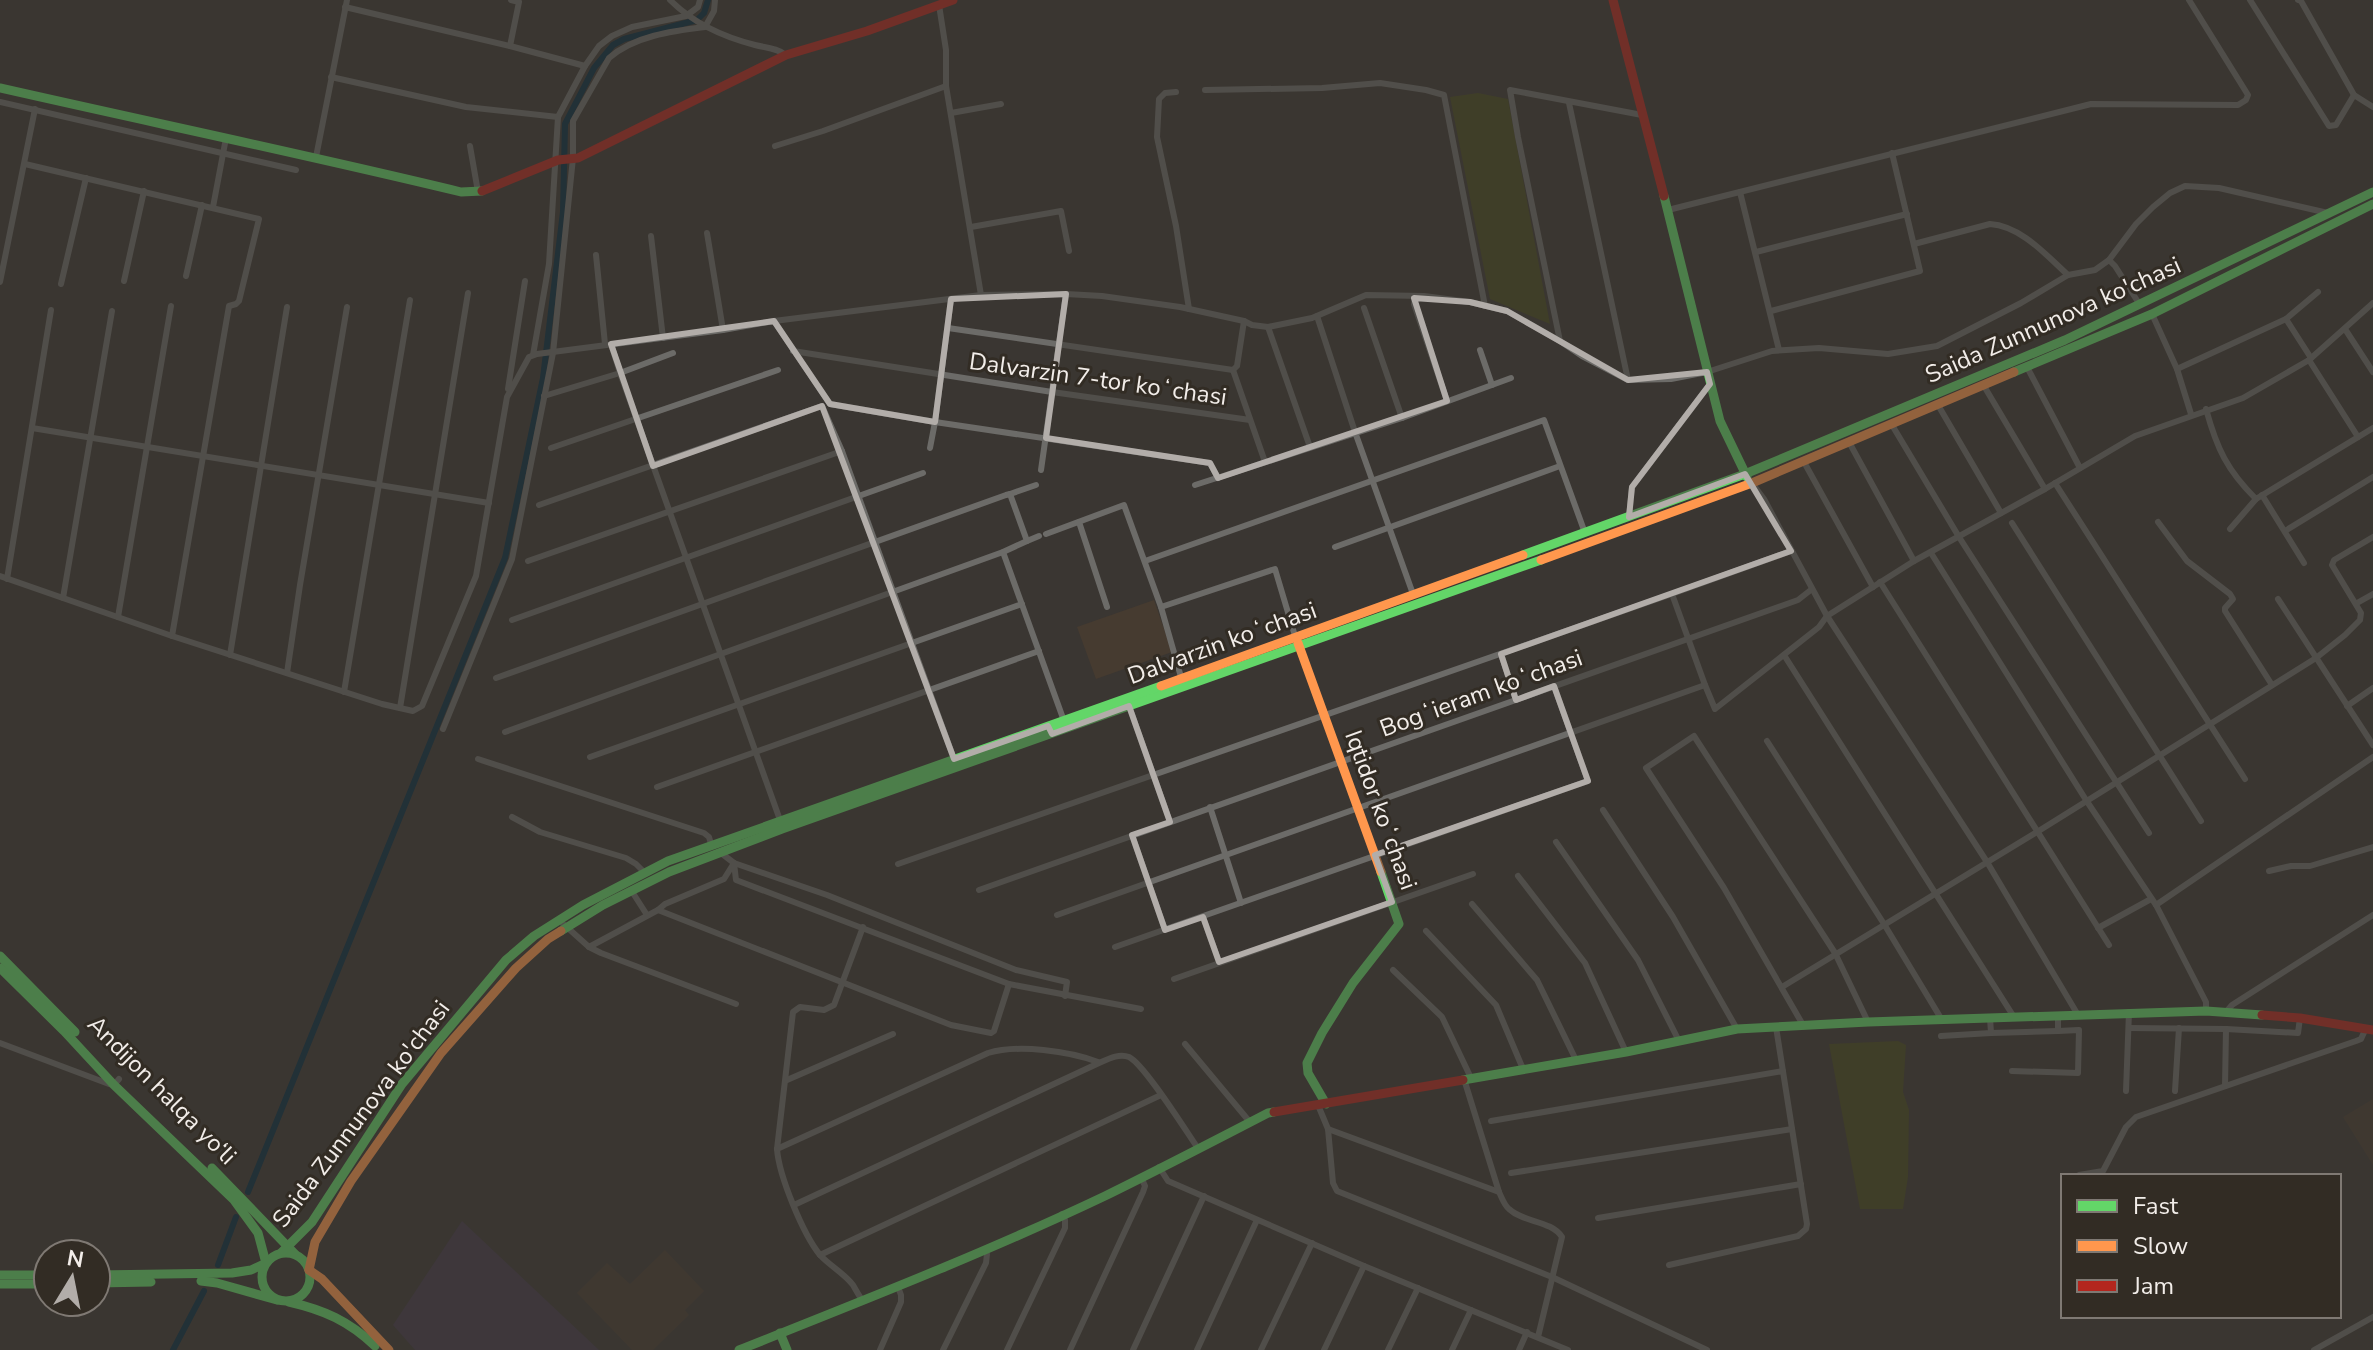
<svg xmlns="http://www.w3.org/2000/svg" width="2373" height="1350" font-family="'Nunito Sans',sans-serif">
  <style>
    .commercial { fill: #433948 }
    .built { fill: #463b30 }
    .green { fill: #46471e }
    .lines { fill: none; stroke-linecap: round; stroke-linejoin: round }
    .canal { stroke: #052a3f; stroke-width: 6 }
    .street { stroke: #6c6b68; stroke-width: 6 }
    .fast { stroke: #63d668; stroke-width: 9 }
    .slow { stroke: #ff974d; stroke-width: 9 }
    .jam { stroke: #b3261e; stroke-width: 9 }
    .marked { fill: none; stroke: #b2ada9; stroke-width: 6; stroke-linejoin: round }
    .labels { text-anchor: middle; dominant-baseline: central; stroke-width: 6; stroke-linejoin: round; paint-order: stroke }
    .street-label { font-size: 24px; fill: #f2ede9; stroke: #322c24 }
  </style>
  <rect width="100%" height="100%" fill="#3a3632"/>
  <polygon class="commercial" points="462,1221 599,1350 415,1350 393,1325"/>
  <g class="built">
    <polygon points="1154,600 1172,652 1096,679 1077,627"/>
    <polygon points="2373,1099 2373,1165 2343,1117"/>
    <polygon points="665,1250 704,1291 685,1310 689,1315 653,1350 632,1350 577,1293 607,1263 630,1284"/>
  </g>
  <g class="green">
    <polygon points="1478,93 1508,99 1550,324 1490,299 1450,97"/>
    <polygon points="1898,1041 1906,1045 1903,1092 1909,1110 1908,1177 1903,1209 1860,1209 1829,1044"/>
  </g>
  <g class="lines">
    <g class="canal">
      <polyline points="248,1192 505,558 543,378 563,212 565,124 594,68 613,45 624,39 697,20 704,13 708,0"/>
      <polyline points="218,1265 236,1217"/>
      <polyline points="173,1350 204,1291"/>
    </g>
    <g class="street">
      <path d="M670 0C694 24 723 37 755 45 767 48 777 48 786 55"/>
      <polyline points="2250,0 2329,126 2336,125 2354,95"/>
      <polyline points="2298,0 2301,1 2354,95 2373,107"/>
      <polyline points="939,5 946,50 946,86 981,295"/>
      <polyline points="345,7 510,46 519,2 511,0"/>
      <polyline points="510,46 585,66"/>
      <polyline points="331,77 466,107 558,117"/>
      <polyline points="1205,90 1322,88 1380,83 1426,90 1444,95 1485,306"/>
      <polyline points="1176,92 1165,93 1159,99 1157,137 1176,226 1189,309"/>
      <polyline points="0,102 296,170"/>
      <polyline points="1569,103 1628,380"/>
      <polyline points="951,113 1001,104"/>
      <polyline points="470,146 478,192"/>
      <polyline points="775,146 823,131 946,86"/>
      <polyline points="316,157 347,0"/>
      <polyline points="25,164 259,219 239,301 236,304 229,306 172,636"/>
      <polyline points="1740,192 1779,350"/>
      <polyline points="213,207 226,138"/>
      <polyline points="1668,210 2091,104 2238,105 2246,100 2248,95 2189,0"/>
      <polyline points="971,227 1061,211 1069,251"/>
      <polyline points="707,233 723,330"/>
      <polyline points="651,236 663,338"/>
      <path d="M1914 244 1990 224C2021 226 2046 255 2068 275"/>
      <polyline points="1756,252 1907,214"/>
      <polyline points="596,255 605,344"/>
      <polyline points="2109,260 2115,266 2140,305"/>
      <polyline points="186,276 202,205"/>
      <polyline points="124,281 144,191"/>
      <polyline points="0,282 35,109"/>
      <polyline points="61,284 86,178"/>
      <polyline points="1415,296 1414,304 1447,401"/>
      <polyline points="1364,308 1402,418"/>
      <polyline points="1771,311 1920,271 1892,153"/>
      <polyline points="2152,314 2177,369 2191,414"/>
      <polyline points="1317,316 1355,432 1413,594"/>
      <polyline points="2286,319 2311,358"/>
      <polyline points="774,321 830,404 935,422 951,299"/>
      <polyline points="1244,321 1237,366 1233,370 1265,462"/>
      <polyline points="1268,327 1310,447"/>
      <polyline points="948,328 1233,370"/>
      <polyline points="2345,329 2373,372"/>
      <polyline points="1560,341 1518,137 1510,90 1642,115"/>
      <polyline points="611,344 620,373 780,820"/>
      <polyline points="1480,350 1492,385"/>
      <polyline points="793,351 1052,392 1250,420"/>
      <polyline points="533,355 549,264 558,117 585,66 599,46 612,36 632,27 686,16 698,7 700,0"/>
      <polyline points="2309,360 2358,437"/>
      <polyline points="2027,367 2080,468"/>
      <polyline points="2177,369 2286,319 2318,292"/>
      <polyline points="1984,386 2045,489"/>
      <polyline points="508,389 525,281"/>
      <polyline points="544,396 620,373 673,353"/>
      <polyline points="1938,405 2001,513"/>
      <path d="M2206 409C2217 449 2227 470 2256 499L2373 428"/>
      <polyline points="1892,425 1959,537 2149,833"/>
      <polyline points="32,428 489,503"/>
      <polyline points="1849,442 1914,561"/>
      <polyline points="551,448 778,370"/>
      <polyline points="930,448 935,422 1210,463 1218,478"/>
      <polyline points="1804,462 1873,587"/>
      <polyline points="1041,470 1066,294"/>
      <polyline points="1752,483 1764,499 1827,616 1987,862 2078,1015"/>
      <polyline points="2055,483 2245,779"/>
      <polyline points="1195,485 1402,418 1511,378"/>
      <polyline points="1010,494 1036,485"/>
      <polyline points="2262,495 2304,563"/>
      <polyline points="539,505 822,406 842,451 954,759"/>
      <polyline points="1629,517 1632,487 1710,384"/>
      <polyline points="1079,522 1107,607"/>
      <polyline points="2158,522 2187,561 2230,594 2233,599 2225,608 2225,611 2272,685"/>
      <polyline points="2012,523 2201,821"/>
      <polyline points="2230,529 2256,499"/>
      <polyline points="2285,531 2373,477"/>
      <polyline points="1046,534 1124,505 1161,607 1181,677"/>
      <polyline points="1027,541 1039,536"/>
      <polyline points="1335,547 1560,466"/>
      <polyline points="1003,552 1064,721"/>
      <polyline points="1931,553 2086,800 2156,905 2206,1002 2206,1011"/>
      <polyline points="528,561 842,451"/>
      <polyline points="1145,561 1544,420 1585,533"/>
      <polyline points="0,576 172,636 382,704 413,711 422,706 476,576 507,397 529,357 537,354 723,330 774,321 981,295 1066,294 1102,296 1180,307 1244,321 1252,325 1268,327 1312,318 1366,295 1424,296 1470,302 1507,311 1560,341 1582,356 1628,380 1671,379 1707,372 1772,351 1819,348 1888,354 1937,346 2021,303 2068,275 2095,270 2109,260 2136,224 2153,207 2170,193 2185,186 2219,188 2328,213"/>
      <polyline points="7,579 51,310"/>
      <polyline points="1880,582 2109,945"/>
      <polyline points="1672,594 1791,551"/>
      <polyline points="63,598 112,311"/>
      <polyline points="2278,599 2373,745"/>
      <polyline points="2357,603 2373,594"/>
      <polyline points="1161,607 1275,569 1295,636"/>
      <polyline points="118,617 171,306"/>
      <polyline points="512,620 923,473"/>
      <polyline points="1501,654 1516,700"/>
      <polyline points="230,655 287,307"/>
      <polyline points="1784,655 2014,1017"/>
      <polyline points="287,673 300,585 347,307"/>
      <polyline points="496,678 1006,495 1010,494 1027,541 1003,552 505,732"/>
      <polyline points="344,692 410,300"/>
      <polyline points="1129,706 1170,822"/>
      <polyline points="2347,706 2373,688"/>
      <polyline points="400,708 468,293"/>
      <path d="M443 729 512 559 553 353 573 158V121L609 58C634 36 672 31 705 27L714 11 715 0"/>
      <polyline points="1767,741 1884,924 1942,1020"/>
      <polyline points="590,757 1022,604"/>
      <polyline points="478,759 704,833 709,837 711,844"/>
      <polyline points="657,787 1039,651"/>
      <polyline points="1210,807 1241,903"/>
      <polyline points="1603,810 1673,917 1737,1029"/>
      <polyline points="512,817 540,832 626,858 636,864 644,872"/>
      <polyline points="1132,835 1165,930"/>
      <polyline points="1556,842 1638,960 1679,1041"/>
      <polyline points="721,853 734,863 827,895 1016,970 1067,982 1065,996"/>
      <polyline points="734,863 724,879 665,904 658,910 951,1025 991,1033 994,1031 1009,984"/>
      <polyline points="734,863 736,880 1009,984 1141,1009"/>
      <polyline points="898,864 1672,594 1705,685"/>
      <polyline points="2269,871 2291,866 2310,866 2373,847"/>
      <polyline points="1518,876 1585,963 1626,1052"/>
      <polyline points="631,890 647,915"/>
      <polyline points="979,890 1798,600 1812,589"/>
      <polyline points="1472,904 1537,980 1576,1060"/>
      <polyline points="2156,905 2373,757"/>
      <polyline points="1057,915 1705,685 1715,709 1819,627 1827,616 1914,561 2045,489 2135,436 2243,398 2309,360 2373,303"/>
      <polyline points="1203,917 1219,962"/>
      <polyline points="560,921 589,947 658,910"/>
      <polyline points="2098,928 2151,899"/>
      <polyline points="1426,931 1496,1005 1523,1069"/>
      <polyline points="589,947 601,953 736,1004"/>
      <polyline points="1115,947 1588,781 1554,686"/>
      <polyline points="1393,970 1442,1017 1471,1078"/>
      <polyline points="1174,979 1473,874"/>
      <polyline points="1782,987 2037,832 2316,658 2345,635 2360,620 2361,613 2332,565 2334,560 2373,537"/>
      <polyline points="2226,1012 2232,1005 2373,915"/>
      <polyline points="1803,1025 1724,888 1646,768 1694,736 1835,953 1868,1022"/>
      <polyline points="2129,1028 2226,1029 2225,1086"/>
      <polyline points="2226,1029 2298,1033 2300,1018"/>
      <polyline points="1991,1033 2058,1031"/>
      <polyline points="1941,1036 1991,1033 1990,1018"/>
      <polyline points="0,1043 109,1084 114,1085 119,1079"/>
      <polyline points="1185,1044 1249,1121"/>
      <polyline points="2012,1071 2078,1073 2079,1030 2058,1031 2058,1015"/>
      <path d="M1464 1079 1499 1192C1502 1198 1504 1205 1509 1209 1524 1223 1551 1220 1562 1237L1538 1337"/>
      <polyline points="787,1080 893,1034"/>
      <polyline points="2126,1091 2129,1012"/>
      <polyline points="2175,1091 2179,1028"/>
      <polyline points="1318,1105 1328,1129 1333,1183 1337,1191 1552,1277 1707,1350"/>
      <polyline points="1491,1121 1783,1071"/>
      <polyline points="1328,1129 1499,1192"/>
      <path d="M777 1149 988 1053C1018 1044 1069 1051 1098 1062"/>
      <polyline points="1159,1167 1168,1181 1364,1266 1568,1350"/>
      <polyline points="1511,1173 1792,1129"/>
      <polyline points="2079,1175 2103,1171 2126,1127 2136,1117 2356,1041 2361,1039 2366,1028"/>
      <path d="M794 1205 1099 1063C1108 1059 1119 1053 1129 1057 1144 1064 1186 1131 1197 1147"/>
      <polyline points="1598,1218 1801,1184"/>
      <polyline points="820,1255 1161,1095"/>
      <polyline points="1669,1265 1798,1236 1806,1229 1807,1224 1776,1027"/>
      <path d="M863 1301C859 1296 856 1290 853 1285 844 1273 830 1266 820 1255 803 1234 779 1176 777 1149L793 1012 800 1007 824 1010 834 1005 863 927"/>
      <polyline points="880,1350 901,1302 901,1295 898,1287"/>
      <polyline points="943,1350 986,1263 987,1254 985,1249"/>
      <polyline points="1007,1350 1065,1228 1065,1220 1062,1214"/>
      <polyline points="1070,1350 1143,1192 1145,1186 1141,1177"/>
      <polyline points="1133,1350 1204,1196"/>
      <polyline points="1197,1350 1257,1220"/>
      <polyline points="1261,1350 1312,1243"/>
      <polyline points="1324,1350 1364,1266"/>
      <polyline points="1388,1350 1418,1288"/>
      <polyline points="1452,1350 1471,1310"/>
      <polyline points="1519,1350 1527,1332"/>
      <polyline points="2314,1350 2373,1317"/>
    </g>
    <g class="fast">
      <path d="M0 88C154 123 308 155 461 192L482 191"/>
      <polyline points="1664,196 1720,421 1747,477"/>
      <polyline points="2014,372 2152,314 2373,204"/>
      <polyline points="1523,555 1745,474 2065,340 2373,192"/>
      <polyline points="561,931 603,905 669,872 782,829 1541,560"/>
      <polyline points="0,956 75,1032"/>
      <polyline points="0,968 64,1031 114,1085 234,1200 258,1233 266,1263 251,1270 232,1273 96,1275"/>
      <polyline points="1463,1080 1626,1052 1737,1029 1868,1022 2206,1011 2262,1015"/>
      <polyline points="1326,1104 1308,1073 1307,1063 1322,1033 1353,983 1399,924 1381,872"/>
      <polyline points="212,1168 295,1254"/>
      <circle cx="286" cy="1277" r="24"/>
      <polyline points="281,1253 312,1222 402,1084 506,960 534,936 583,905 668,861 1161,686"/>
      <polyline points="0,1275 48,1275"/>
      <polyline points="201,1281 217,1283 277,1300"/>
      <polyline points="96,1283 151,1282"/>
      <polyline points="0,1284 48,1284"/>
      <path d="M289 1302C324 1310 349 1321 375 1346"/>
      <polyline points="780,1333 787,1350"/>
      <path d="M739 1350C862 1301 985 1253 1105 1196 1160 1169 1214 1141 1268 1113L1274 1112"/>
    </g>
    <g class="slow">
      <polyline points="1541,560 1752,483 2014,372"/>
      <polyline points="1298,643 1381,872"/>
      <polyline points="1161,686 1523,555"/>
      <polyline points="309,1270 315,1242 351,1181 441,1053 516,968 548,939 561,931"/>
      <polyline points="309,1270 322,1279 389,1350"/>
    </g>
    <g class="jam">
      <polyline points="1613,0 1664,196"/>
      <polyline points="482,191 558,160 578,158 786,55 867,31 953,0"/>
      <polyline points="2262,1015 2300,1018 2373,1030"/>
      <polyline points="1274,1112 1463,1080"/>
    </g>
  </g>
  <path d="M0 0H2373V1350H0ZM1066 294 1046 438 1210 463 1218 478 1447 401 1414 298 1470 302 1507 311 1628 380 1707 372 1710 384 1632 487 1629 517 1745 474 1791 551 1501 654 1516 700 1554 686 1588 781 1375 855 1392 902 1219 962 1203 917 1165 930 1132 835 1170 822 1129 706 1052 734 1048 726 954 759 822 406 653 466 611 344 774 321 830 404 935 422 951 299Z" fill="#3a3632" fill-opacity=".55" fill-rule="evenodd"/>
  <path class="marked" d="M1066 294 1046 438 1210 463 1218 478 1447 401 1414 298 1470 302 1507 311 1628 380 1707 372 1710 384 1632 487 1629 517 1745 474 1791 551 1501 654 1516 700 1554 686 1588 781 1375 855 1392 902 1219 962 1203 917 1165 930 1132 835 1170 822 1129 706 1052 734 1048 726 954 759 822 406 653 466 611 344 774 321 830 404 935 422 951 299Z"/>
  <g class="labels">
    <g class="street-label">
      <text transform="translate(2053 320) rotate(-24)">Saida Zunnunova ko'chasi</text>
      <text transform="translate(1098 379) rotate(8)">Dalvarzin 7-tor koʻchasi</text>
      <text transform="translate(1222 643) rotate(-20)">Dalvarzin koʻchasi</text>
      <text transform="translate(1481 693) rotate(-20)">Bogʻieram koʻchasi</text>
      <text transform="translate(1381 810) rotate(70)">Iqtidor koʻchasi</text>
      <text transform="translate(162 1090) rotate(45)">Andijon halqa yo‘li</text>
      <text transform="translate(361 1114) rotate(-53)">Saida Zunnunova ko'chasi</text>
    </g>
  </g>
  <rect x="2061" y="1174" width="280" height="144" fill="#322c24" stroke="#7f7973" stroke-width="2"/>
  <rect x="2077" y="1200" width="40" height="12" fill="#63d668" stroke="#7f7973" stroke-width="2"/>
  <text x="2133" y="1214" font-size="24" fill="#f2ede9">Fast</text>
  <rect x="2077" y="1240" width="40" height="12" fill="#ff974d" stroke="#7f7973" stroke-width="2"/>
  <text x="2133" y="1254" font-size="24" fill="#f2ede9">Slow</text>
  <rect x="2077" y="1280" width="40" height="12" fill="#b3261e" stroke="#7f7973" stroke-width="2"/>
  <text x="2133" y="1294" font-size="24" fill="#f2ede9">Jam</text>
  <g transform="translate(72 1278) rotate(10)"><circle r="38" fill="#322c24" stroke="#7f7973" stroke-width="2"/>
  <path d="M0-6L14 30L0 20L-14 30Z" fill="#b2ada9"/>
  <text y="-12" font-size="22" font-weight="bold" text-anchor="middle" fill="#f2ede9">N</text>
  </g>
</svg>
